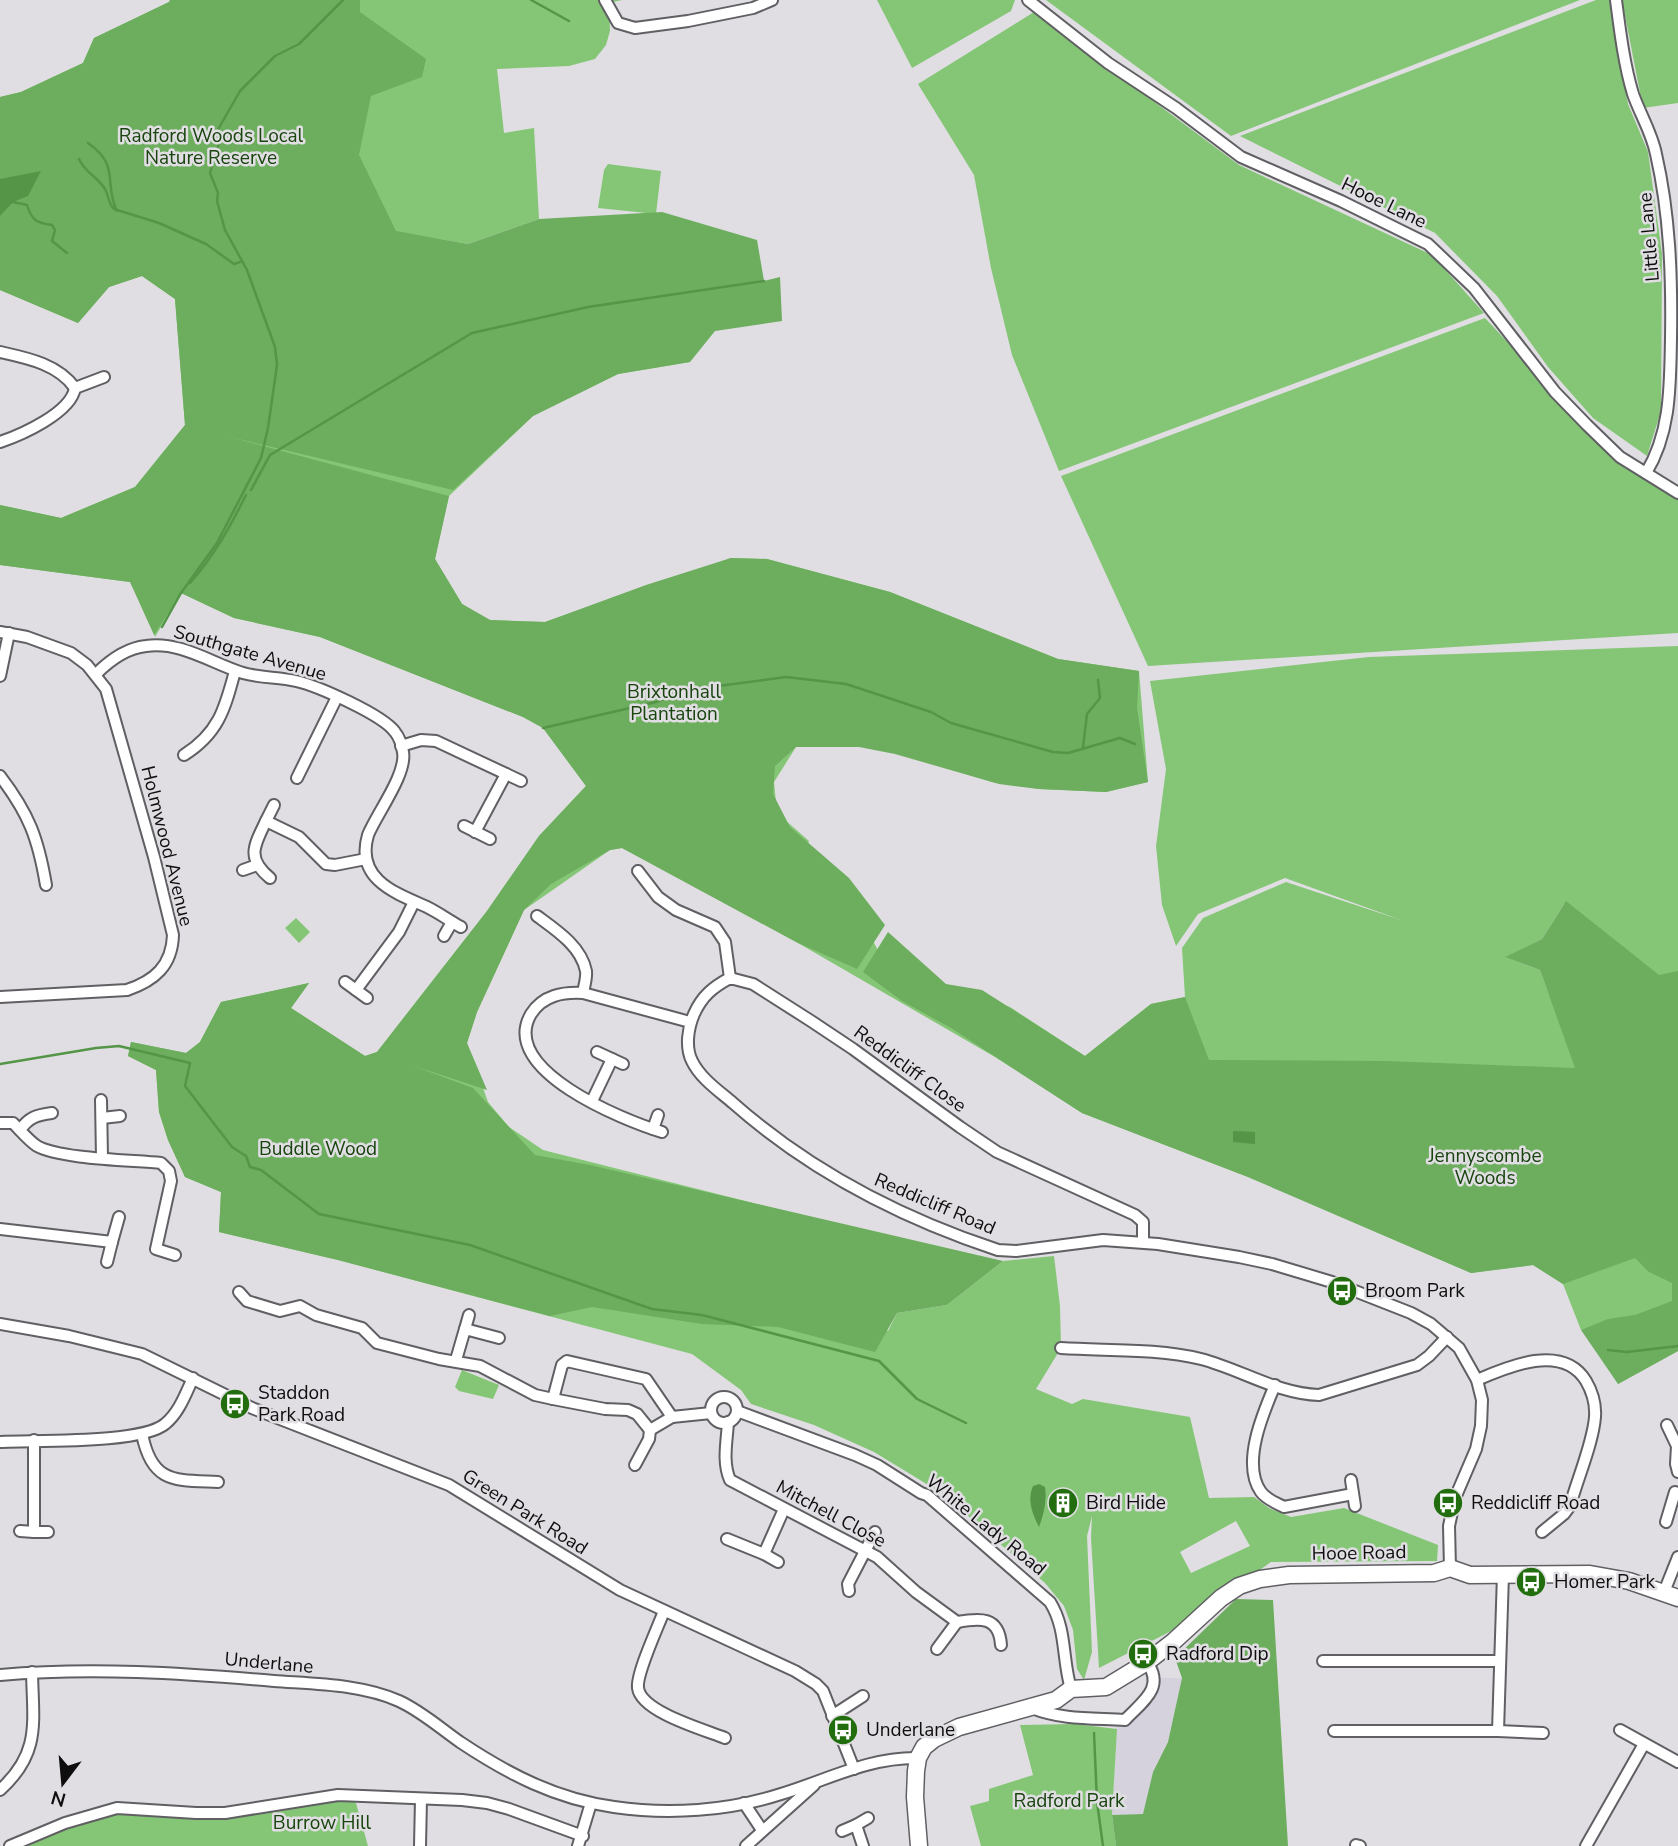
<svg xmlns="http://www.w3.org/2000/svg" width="1678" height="1846" font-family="'Nunito Sans',sans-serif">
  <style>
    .built { fill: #d5d2dd }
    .green { fill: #84c676; fill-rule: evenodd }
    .forest { fill: #6cad5e }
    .water { fill: #549547 }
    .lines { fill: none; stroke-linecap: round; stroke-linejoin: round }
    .stream { stroke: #549547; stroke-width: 2.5 }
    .street-casing { stroke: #605f63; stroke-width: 14 }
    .secondary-casing { stroke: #605f63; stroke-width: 19 }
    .street { stroke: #fff; stroke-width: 10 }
    .secondary { stroke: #fff; stroke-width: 16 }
    .labels { text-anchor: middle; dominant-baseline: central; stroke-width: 5; stroke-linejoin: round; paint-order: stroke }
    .park-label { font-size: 19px; fill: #18440e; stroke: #e0dee2 }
    .street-label { font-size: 19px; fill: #0e0e0f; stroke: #e0dee2 }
    .poi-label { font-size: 19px; fill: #0e0e0f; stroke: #e0dee2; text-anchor: start }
  </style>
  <rect width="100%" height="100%" fill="#e0dee2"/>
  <polygon class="built" points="1155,1678 1182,1678 1168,1742 1153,1772 1143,1814 1112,1815 1117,1719 1125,1720"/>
  <g class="green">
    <path d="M170 0H622L609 3 610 31 606 45 595 59 569 66 497 69 504 133 534 128 539 219 468 244 422 236 413 249 690 362 618 374 533 416 449 496 435 559 462 604 490 620 545 622 731 558 767 559 890 592 1058 659 1139 671 1148 782 1106 792 1039 789 992 782 940 766 946 725 859 747H796L774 782 777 813 809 841 802 858 871 937 886 966 1010 1007 1085 1056 1151 1004 1185 997 1182 948 1203 918 1286 882 1401 920 1285 878 1198 914 1176 946 1162 905 1156 846 1166 769 1150 681 1369 657 1678 646V1351L1618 1384 1587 1328 1581 1330 1563 1284 1533 1265 1471 1273 1248 1177 1082 1113 995 1057 798 943 622 848 610 850 524 910 477 1012 467 1043 488 1102 509 1127 543 1150 828 1222 869 1324 888 1331 897 1313 947 1305 1003 1261 1054 1256 1060 1306 1061 1348 1036 1389 1072 1404 1083 1399 1190 1417 1209 1498 1254 1497 1269 1508 1291 1517 1344 1508 1438 1545 1437 1561 1271 1562 1179 1627 1099 1668 1091 1538 1092 1516 1087 1536 1092 1652 1084 1680 1077 1669 1073 1630 1064 1606 1045 1583 943 1494 874 1452 814 1425 751 1404 741 1390 692 1354 338 1260 219 1232 221 1192 185 1177 168 1140 159 1112 156 1070 128 1056 131 1042 186 1053 200 1042 221 1002 309 983 291 1008 365 1056 377 1052 487 911 539 836 586 786 543 728 523 717 320 637 234 618 181 593 155 637 150 620 130 582 0 565V505L61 518 135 487 185 425 175 299 142 276 109 287 78 323 0 290V97L21 92 83 63 94 38 169 2ZM1564 904 1549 995 1540 970 1506 957 1542 939ZM1236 1521 1250 1546 1191 1573 1180 1552Z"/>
    <polygon points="877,0 1015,0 1011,11 912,68"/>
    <polygon points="1046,0 1580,0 1231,136"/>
    <polygon points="1596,0 1609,0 1628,104 1648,152 1662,254 1661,411 1647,456 1593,418 1548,367 1497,296 1435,233 1240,136"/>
    <polygon points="1622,0 1678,0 1678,103 1643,108"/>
    <polygon points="1034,12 1239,165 1432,255 1484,313 1059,471 1012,355 991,268 974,175 918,84"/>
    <polygon points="608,164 661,171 656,214 598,208 604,170"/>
    <polygon points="1485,318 1618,460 1678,497 1678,633 1148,666 1061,476"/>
    <polygon points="296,918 310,932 299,943 285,928"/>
    <polygon points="462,1370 499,1385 493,1399 459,1391 455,1387"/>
    <polygon points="1075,1724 1117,1729 1112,1815 1116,1846 981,1846 970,1806 989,1801 989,1789 1033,1775 1020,1725"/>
    <polygon points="346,1799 356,1803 368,1846 20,1846 44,1835 117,1812 175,1815"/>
  </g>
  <g class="forest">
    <polygon points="170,0 360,0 360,12 426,59 422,77 371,96 359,155 396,231 468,244 539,219 662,212 757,240 764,281 780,277 782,321 715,331 690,362 618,374 533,416 453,490 226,436 449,496 435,559 462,604 490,620 545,622 646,585 731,558 767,559 890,592 1058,659 1139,671 1137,708 1148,782 1106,792 1039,789 999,784 895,754 859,747 796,747 775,766 773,794 790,827 849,878 885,925 857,969 798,943 622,848 610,850 551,884 524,910 477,1012 467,1043 487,1090 411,1065 473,1088 535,1155 590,1165 1003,1261 947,1305 897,1313 875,1352 778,1327 702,1324 592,1307 550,1316 338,1260 219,1232 221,1192 185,1177 168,1140 159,1112 156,1070 128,1056 131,1042 186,1053 200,1042 221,1002 309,983 291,1008 365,1056 377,1052 487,911 539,836 586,786 543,728 523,717 320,637 234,618 181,593 154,635 130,582 0,565 0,505 61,518 135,487 185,425 175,299 142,276 109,287 78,323 0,290 0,97 21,92 83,63 94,38 169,2"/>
    <polygon points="1566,901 1659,975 1678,971 1678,1351 1618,1384 1581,1330 1608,1319 1635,1315 1672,1301 1672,1283 1649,1272 1635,1258 1563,1284 1533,1265 1471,1273 1248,1177 1082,1113 951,1028 902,1001 863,972 888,932 946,984 982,990 1085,1056 1151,1004 1185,997 1209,1060 1386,1061 1575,1068 1540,970 1505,957 1542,939"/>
    <polygon points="1236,1599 1273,1600 1288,1846 1116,1846 1112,1815 1143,1814 1153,1772 1168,1742 1182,1678 1175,1658"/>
  </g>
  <g class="water">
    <polygon points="41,171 28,196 13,202 0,216 0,179"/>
    <polygon points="1233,1131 1255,1132 1255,1144 1233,1142"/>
    <path d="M1039 1484 1045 1487C1047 1500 1044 1514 1039 1527 1032 1513 1027 1500 1033 1486Z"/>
  </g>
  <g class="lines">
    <g class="stream">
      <polyline points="531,0 569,21"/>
      <path d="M88 143C121 166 103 183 117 211"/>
      <path d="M79 159C85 173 96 175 105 189 109 196 108 203 114 209L159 223 206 244 234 264 240 262"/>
      <path d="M13 202 27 205C32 221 37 223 52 225L55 230 52 241 67 253"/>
      <polyline points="251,490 270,455 472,333 588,307 764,281"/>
      <path d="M190 583C214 556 230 527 246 495"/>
      <polyline points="181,593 217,543 261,458 268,428 277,365 275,347 247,270 225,230 217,201 218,193 210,173 219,143 216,133 240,91 275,56 299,44 343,0"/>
      <polyline points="162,627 181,593"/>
      <polyline points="543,728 656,702 688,690 786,677 846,684 931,712 951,723 1053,752 1068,753 1120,738 1135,744"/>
      <polyline points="1083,747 1087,714 1100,698 1098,680"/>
      <polyline points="0,1064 96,1048 119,1046 190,1063 185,1086 232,1147 246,1156 250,1167 261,1170 319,1214 470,1245 652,1309 702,1315 879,1361 917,1399 966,1423"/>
      <polyline points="1608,1350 1627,1352 1678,1346"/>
      <polyline points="1094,1733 1097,1802 1103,1846"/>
    </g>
    <g class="street-casing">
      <g id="street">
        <polyline points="605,0 618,23 635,28 688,21 753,8 772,0"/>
        <polyline points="1028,0 1108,63 1176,108 1241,157 1341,201 1428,244 1474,288 1555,392 1587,425 1620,457 1678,493"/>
        <path d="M1616 0C1620 31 1624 64 1633 94 1640 114 1652 133 1656 154 1670 215 1672 277 1671 339 1670 386 1671 432 1646 473"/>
        <path d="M0 352C27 358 58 364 75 388"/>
        <path d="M0 442C21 435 71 413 75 388L104 377"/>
        <path d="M0 632 27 637 71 653 87 665 106 689 154 857 173 935C172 966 154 981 127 990L0 997"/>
        <path d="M96 674C110 660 126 648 146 646 181 641 211 663 243 673 260 678 279 677 296 681 318 686 383 715 395 732 399 737 402 746 403 752 407 774 377 813 368 835 355 879 395 893 427 907 439 913 450 921 461 927"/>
        <polyline points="0,676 9,633"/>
        <polyline points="401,746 421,740 436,741 521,781"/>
        <path d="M184 755C219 733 225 708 235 671"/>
        <path d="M0 776C29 814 38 838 46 885"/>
        <polyline points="297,778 337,697"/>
        <polyline points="266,821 274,805"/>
        <polyline points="464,826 490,839"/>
        <polyline points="475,832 506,774"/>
        <polyline points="243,870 257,865"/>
        <polyline points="638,871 658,897 676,910 715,927 725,942 730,978"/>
        <path d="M270 878C246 858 254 846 266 821L299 837 326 864 335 865 366 859"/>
        <path d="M537 916C556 930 581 946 586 971 587 978 584 986 583 993"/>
        <polyline points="444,936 452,922"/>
        <polyline points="345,982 367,998"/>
        <polyline points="356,990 399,932 414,902"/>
        <polyline points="597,1052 623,1064"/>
        <polyline points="101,1100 102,1158"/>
        <polyline points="592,1101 612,1059"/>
        <polyline points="102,1118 120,1116"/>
        <path d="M0 1123H13C21 1131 28 1140 37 1146 60 1159 131 1160 161 1163L169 1171 171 1181 156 1249 175 1255"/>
        <polyline points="653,1129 658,1115"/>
        <path d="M20 1130C29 1117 37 1115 52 1113"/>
        <path d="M662 1132C623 1120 498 1070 531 1014 543 995 563 992 583 993L690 1022"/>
        <polyline points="0,1229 112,1242 119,1217"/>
        <path d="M1143 1243V1222L1135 1215 997 1152 960 1127 853 1049 811 1021 753 984 730 978C713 987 702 996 694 1014 688 1028 685 1047 692 1061 700 1078 719 1091 733 1103 810 1171 901 1218 998 1250L1016 1251 1103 1240 1158 1244 1239 1257 1272 1264 1332 1282 1411 1313 1431 1324 1459 1348 1477 1380 1482 1400 1481 1426 1476 1449 1455 1498 1449 1526 1450 1568"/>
        <polyline points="107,1262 112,1242"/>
        <polyline points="239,1292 247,1301 280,1311 300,1306 316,1315 362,1328 377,1343 439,1359 480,1366 535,1395 553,1399 562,1365 567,1361 646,1379 672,1417 711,1413"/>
        <polyline points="0,1324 69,1336 142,1354 252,1408 449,1485 620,1590 795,1671 816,1684 823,1691 854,1769"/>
        <polyline points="465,1329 469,1315"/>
        <path d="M1061 1348C1106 1351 1156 1348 1201 1359 1240 1369 1278 1394 1319 1395L1417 1365 1429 1356 1447 1337"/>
        <polyline points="456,1360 465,1329 499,1338"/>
        <path d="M1477 1380C1509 1366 1563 1343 1586 1381 1593 1393 1596 1403 1595 1417 1593 1443 1577 1480 1570 1506L1564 1514 1542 1532"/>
        <path d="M1275 1385C1263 1413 1241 1464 1261 1492 1266 1499 1276 1503 1284 1507L1353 1494"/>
        <circle cx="724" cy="1410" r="13"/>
        <polyline points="553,1399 605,1409 628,1410 637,1414 650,1430 672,1417"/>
        <path d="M737 1411 855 1455 877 1465 921 1493 927 1495 1050 1602C1067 1629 1062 1660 1071 1689"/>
        <path d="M728 1422C727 1441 722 1462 730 1480L877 1557 916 1592 957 1622C980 1618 999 1616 1001 1645"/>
        <polyline points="1667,1425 1677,1446 1676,1464 1678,1472"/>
        <path d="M142 1434C152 1484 175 1480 218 1482"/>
        <path d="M0 1442C35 1440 141 1444 165 1424 179 1413 186 1393 193 1378"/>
        <polyline points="635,1465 649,1439 650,1430"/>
        <polyline points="1351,1480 1355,1506"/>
        <polyline points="1666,1522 1675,1492"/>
        <polyline points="20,1531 34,1532 34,1440"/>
        <polyline points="34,1532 48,1532"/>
        <polyline points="727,1539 764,1554 784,1509"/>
        <polyline points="764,1554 778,1562"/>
        <polyline points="849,1591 848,1584 875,1532"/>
        <polyline points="1664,1592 1678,1557"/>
        <path d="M664 1611C658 1627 636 1674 638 1688 641 1712 705 1730 725 1738"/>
        <polyline points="937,1649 957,1622"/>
        <polyline points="1323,1661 1500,1661"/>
        <path d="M0 1675C91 1667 183 1673 274 1681 314 1684 361 1684 399 1701 421 1711 440 1728 460 1742 508 1774 556 1799 614 1807 669 1815 728 1811 781 1794 827 1780 869 1757 918 1758"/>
        <path d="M1032 1708C1062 1720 1093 1718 1125 1720 1143 1701 1165 1688 1147 1662"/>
        <polyline points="832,1716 863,1696"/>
        <polyline points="1620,1730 1678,1762"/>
        <polyline points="1334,1731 1498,1731 1503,1574"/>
        <polyline points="1498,1731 1543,1733"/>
        <path d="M0 1790C41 1753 33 1723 32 1672"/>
        <polyline points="744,1803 762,1830"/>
        <polyline points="842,1831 856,1825"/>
        <polyline points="1356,1845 1360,1846"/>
        <polyline points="10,1846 65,1823 117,1808 196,1813 225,1813 338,1795 462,1800 487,1803 509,1809 583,1836"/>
        <polyline points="420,1846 421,1799"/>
        <polyline points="578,1846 591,1803"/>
        <polyline points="746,1846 814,1785"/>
        <polyline points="863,1846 856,1825 868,1818"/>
        <polyline points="1586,1846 1644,1744"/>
      </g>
    </g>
    <g class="secondary-casing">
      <polyline id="secondary" points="919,1846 915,1797 916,1771 918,1758 924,1747 934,1739 959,1727 1056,1700 1071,1689 1106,1687 1147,1662 1174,1641 1221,1598 1239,1586 1260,1579 1289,1575 1434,1573 1450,1568 1470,1575 1590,1574 1629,1581 1678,1598"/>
    </g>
    <use href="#street" class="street"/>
    <use href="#secondary" class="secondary"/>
  </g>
  <defs>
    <g id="bus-disc" transform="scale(1.575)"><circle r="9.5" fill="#226d0d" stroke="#e0dee2"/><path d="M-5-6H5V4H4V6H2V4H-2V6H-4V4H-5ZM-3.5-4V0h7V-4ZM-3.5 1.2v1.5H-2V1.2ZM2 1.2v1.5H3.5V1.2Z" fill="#fff"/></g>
    <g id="building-disc" transform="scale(1.575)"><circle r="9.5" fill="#226d0d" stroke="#e0dee2"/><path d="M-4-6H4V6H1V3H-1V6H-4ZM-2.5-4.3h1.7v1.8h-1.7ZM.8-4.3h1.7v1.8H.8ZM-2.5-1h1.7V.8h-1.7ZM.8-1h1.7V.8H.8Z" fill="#fff"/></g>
  </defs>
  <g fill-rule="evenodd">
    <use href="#bus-disc" x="1342" y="1291"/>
    <use href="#bus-disc" x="235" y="1404"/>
    <use href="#building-disc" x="1063" y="1503"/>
    <use href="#bus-disc" x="1448" y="1503"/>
    <use href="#bus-disc" x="1531" y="1582"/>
    <use href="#bus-disc" x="1143" y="1654"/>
    <use href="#bus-disc" x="843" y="1730"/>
  </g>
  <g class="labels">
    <g class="park-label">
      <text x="211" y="136">Radford Woods Local<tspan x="211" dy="22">Nature Reserve</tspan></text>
      <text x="674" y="692">Brixtonhall<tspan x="674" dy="22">Plantation</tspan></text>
      <text x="318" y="1149">Buddle Wood</text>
      <text x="1485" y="1156">Jennyscombe<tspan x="1485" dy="22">Woods</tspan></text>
      <text x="1069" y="1801">Radford Park</text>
      <text x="322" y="1823">Burrow Hill</text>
    </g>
    <g class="street-label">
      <text transform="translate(1384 203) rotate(26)">Hooe Lane</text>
      <text transform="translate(1649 237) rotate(-95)">Little Lane</text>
      <text transform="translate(250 653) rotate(16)">Southgate Avenue</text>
      <text transform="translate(167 846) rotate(76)">Holmwood Avenue</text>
      <text transform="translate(910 1069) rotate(36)">Reddicliff Close</text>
      <text transform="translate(935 1204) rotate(23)">Reddicliff Road</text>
      <text transform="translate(525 1512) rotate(32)">Green Park Road</text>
      <text transform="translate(831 1514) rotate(28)">Mitchell Close</text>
      <text transform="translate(986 1525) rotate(39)">White Lady Road</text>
      <text transform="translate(1359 1553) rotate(-1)">Hooe Road</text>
      <text transform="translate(269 1663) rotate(5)">Underlane</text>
    </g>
    <g class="poi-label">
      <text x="1365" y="1291">Broom Park</text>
      <text x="258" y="1393">Staddon<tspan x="258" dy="22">Park Road</tspan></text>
      <text x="1086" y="1503">Bird Hide</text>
      <text x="1471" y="1503">Reddicliff Road</text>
      <text x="1554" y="1582">Homer Park</text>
      <text x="1166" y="1654">Radford Dip</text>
      <text x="866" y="1730">Underlane</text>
    </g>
  </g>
  <g transform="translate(63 1783) rotate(196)" stroke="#e0dee2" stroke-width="5" paint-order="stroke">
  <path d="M0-5L12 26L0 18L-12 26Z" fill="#0e0e0f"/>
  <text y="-10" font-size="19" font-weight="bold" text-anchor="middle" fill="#0e0e0f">N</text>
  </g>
</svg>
